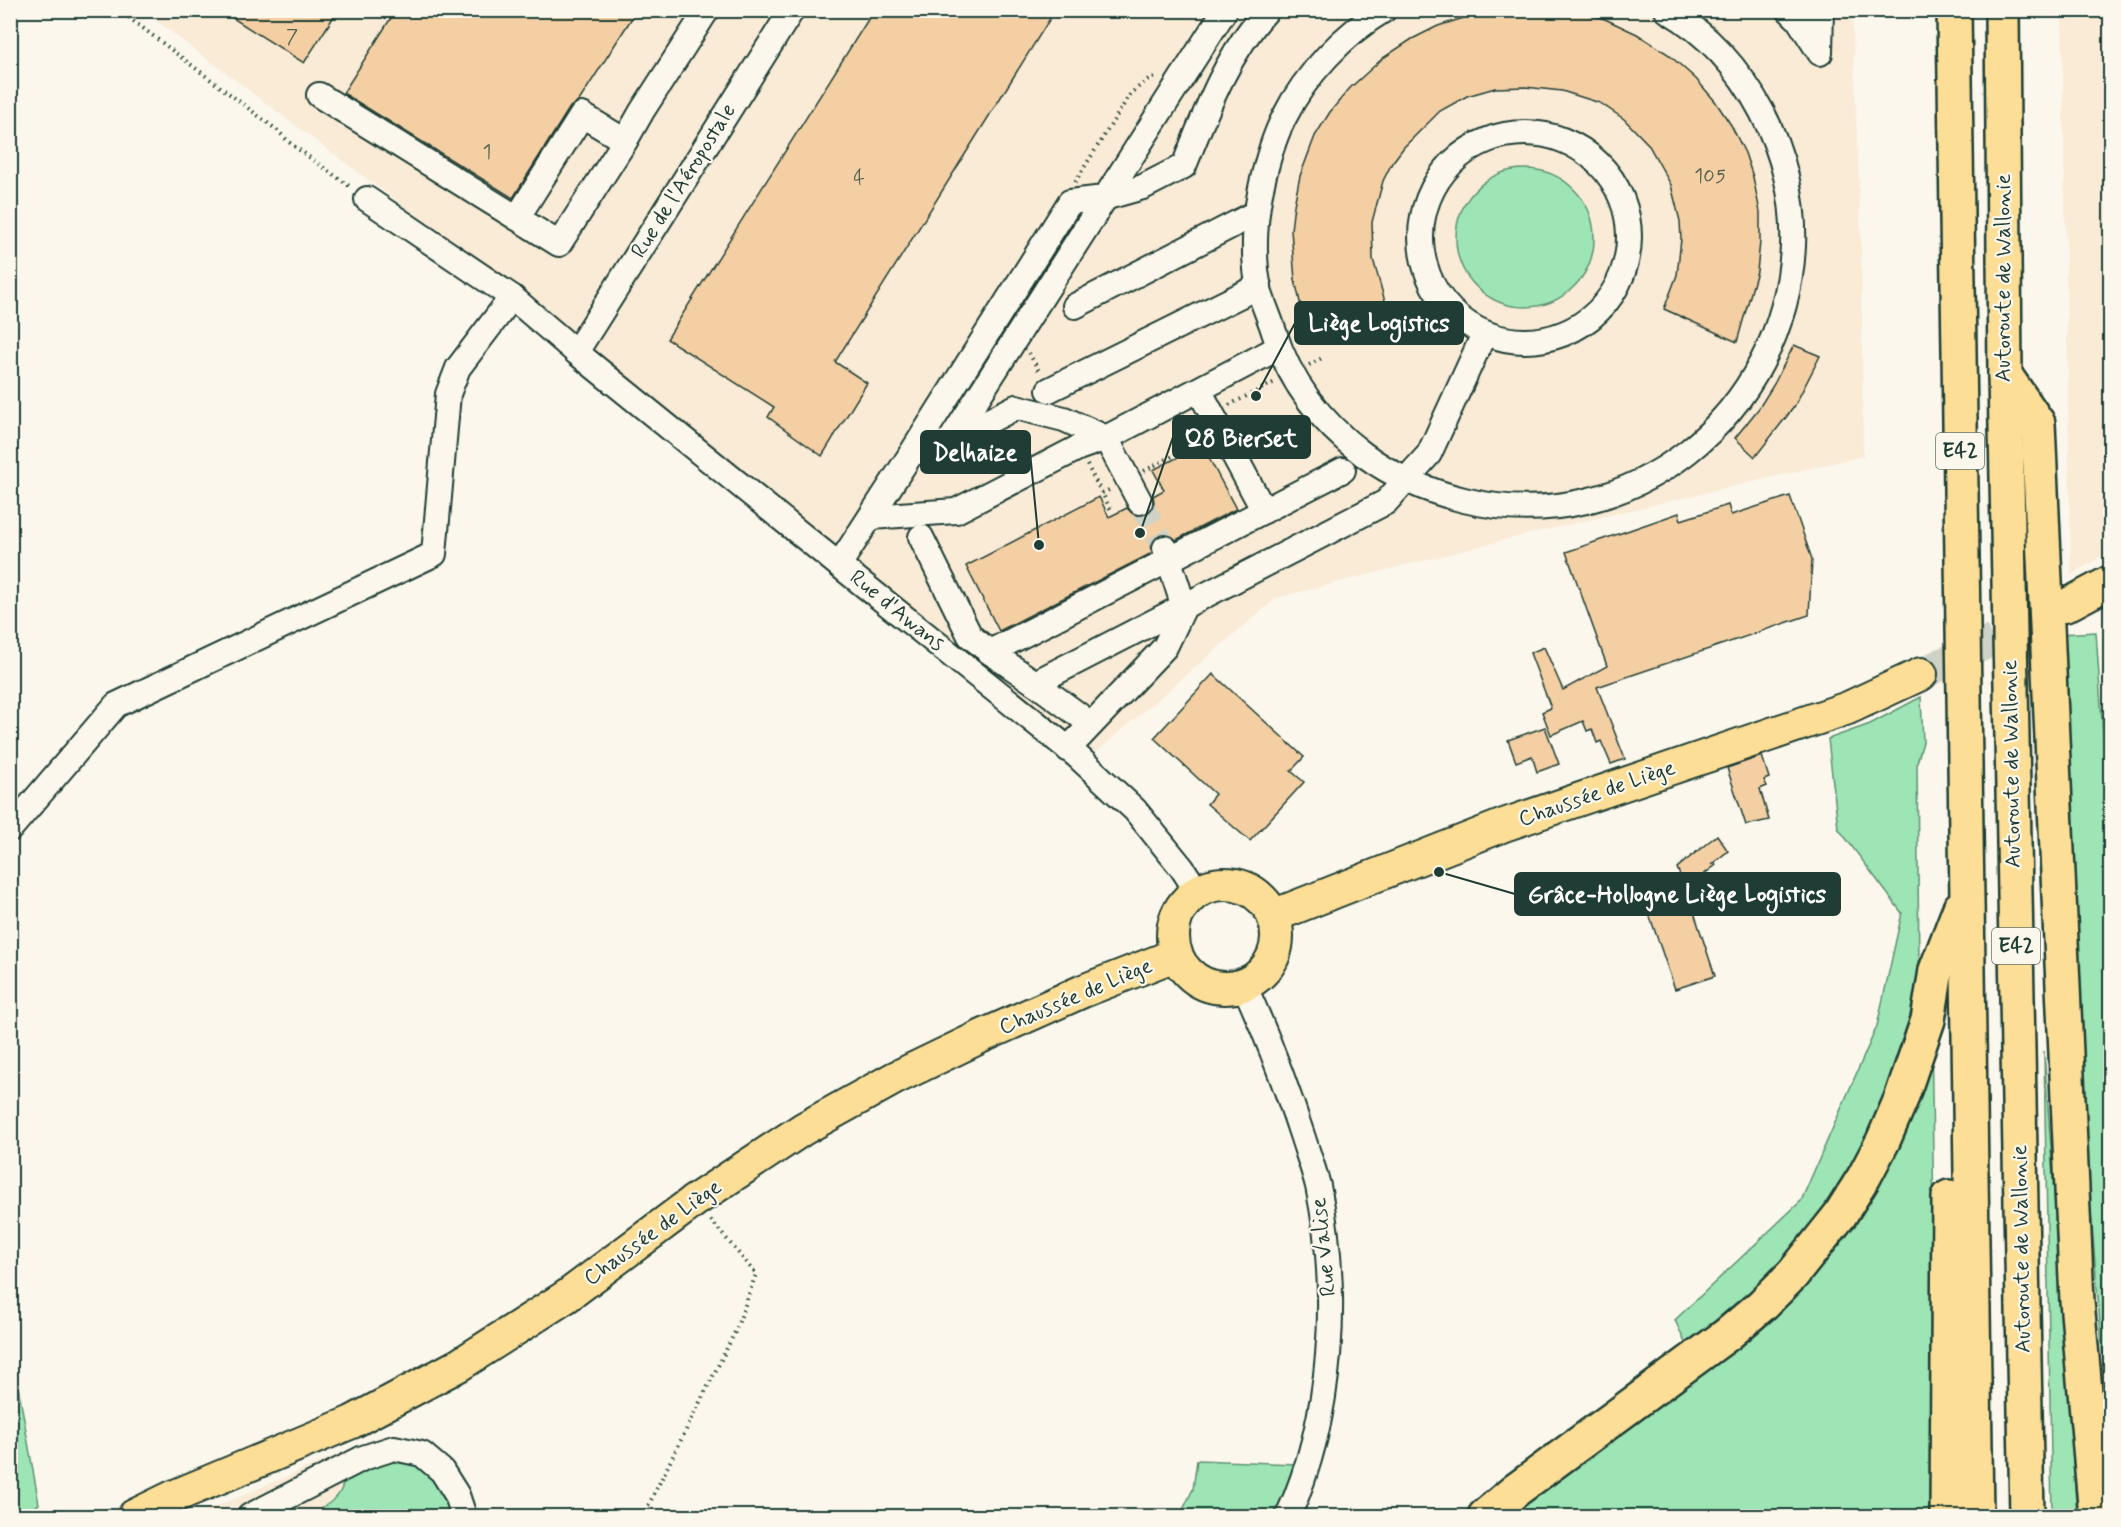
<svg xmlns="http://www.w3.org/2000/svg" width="2121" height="1527" font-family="Mynerve,sans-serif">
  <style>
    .built { fill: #f9ebd6 }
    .green { fill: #9de5b4; stroke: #5e9174; stroke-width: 1.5 }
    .building { fill: #f4cfa4; stroke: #1f3d34; stroke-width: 1.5 }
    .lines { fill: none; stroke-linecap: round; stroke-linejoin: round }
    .minor-tunnel { stroke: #cfd2c7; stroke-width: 24; stroke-dasharray: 24 12; stroke-linecap: butt }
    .major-tunnel { stroke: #cfd2c7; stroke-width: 32; stroke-dasharray: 32 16; stroke-linecap: butt }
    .minor-casing { stroke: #1f3d34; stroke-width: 28 }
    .major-casing { stroke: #1f3d34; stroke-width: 36 }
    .highway-casing { stroke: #1f3d34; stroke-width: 38 }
    .path { stroke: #1f3d34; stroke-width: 4; stroke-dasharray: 1.5 4.5; stroke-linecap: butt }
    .minor { stroke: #fbf7ec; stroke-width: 24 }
    .major { stroke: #fdde96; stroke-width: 32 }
    .highway { stroke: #fdde96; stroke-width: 33 }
    .labels { text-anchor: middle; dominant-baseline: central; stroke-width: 4.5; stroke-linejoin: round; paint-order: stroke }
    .number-label { font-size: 20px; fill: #546250 }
    .shield { fill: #fbf7ec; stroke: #61756b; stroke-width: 1.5 }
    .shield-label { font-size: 21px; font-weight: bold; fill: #1f3d34 }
    .street-label { font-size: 22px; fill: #1f3d34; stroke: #fbf7ec }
    .leader { fill: none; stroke: #1f3d34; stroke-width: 2 }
    .callout-dot { fill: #1f3d34; stroke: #fbf7ec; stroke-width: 2 }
    .callout { fill: #1f3d34; stroke: #1f3d34; stroke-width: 2 }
    .callout-label { font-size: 24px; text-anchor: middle; font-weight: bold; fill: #fff }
  </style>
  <rect width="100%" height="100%" fill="#fbf7ec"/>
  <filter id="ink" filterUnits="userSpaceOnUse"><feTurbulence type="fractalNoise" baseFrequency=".0167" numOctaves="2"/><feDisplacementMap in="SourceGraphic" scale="12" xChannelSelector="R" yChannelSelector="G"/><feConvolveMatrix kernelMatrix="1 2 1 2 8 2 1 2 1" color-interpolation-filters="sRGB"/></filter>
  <g filter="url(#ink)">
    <g class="built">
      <polygon points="143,11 1852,11 1861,241 1863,456 1520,536 1276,598 1095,753 792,515 577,336"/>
      <polygon points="2062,11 2110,11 2110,551 2071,575"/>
      <polygon points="383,1435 408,1437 424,1443 453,1464 466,1491 474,1516 194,1516"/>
    </g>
    <g class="green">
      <circle cx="1525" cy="238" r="69"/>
      <polygon points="2096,632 2110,839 2110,1445 2089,1189 2060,634"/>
      <polygon points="1921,697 1923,742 1917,763 1919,970 1906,1036 1888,1089 1861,1148 1834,1194 1792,1250 1754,1288 1686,1345 1675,1320 1801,1201 1877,1026 1902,913 1838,828 1828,739 1870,724"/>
      <polygon points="1931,1031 1936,1345 1933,1516 1495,1516 1770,1306"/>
      <polygon points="2044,1051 2077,1516 2052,1516"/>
      <polygon points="10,1341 39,1504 19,1516 10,1516"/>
      <path d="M402 1459C436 1471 441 1485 454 1516H325L322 1508C333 1501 344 1493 343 1479L385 1461Z"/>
      <polygon points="1197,1460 1296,1464 1274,1516 1180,1516 1193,1489"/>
    </g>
    <g class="building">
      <polygon points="220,10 338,10 304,63"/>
      <polygon points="396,10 637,10 579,101 570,107 513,198 343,93"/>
      <polygon points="874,10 1041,10 1051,17 835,362 867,383 822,456 768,417 774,407 667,339"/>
      <polygon points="1489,10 1574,10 1605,19 1637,34 1668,54 1696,79 1715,101 1731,125 1745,153 1753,177 1760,212 1760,242 1757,271 1737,342 1664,309 1677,275 1681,239 1680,221 1671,185 1648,144 1624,119 1600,103 1562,91 1525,87 1495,88 1467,96 1440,111 1404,147 1392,163 1383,181 1372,222 1373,259 1386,305 1311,335 1302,311 1295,280 1291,230 1294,205 1300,176 1315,136 1330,112 1350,88 1383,58 1412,39 1438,26"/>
      <polygon points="1794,345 1820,356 1794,407 1755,457 1735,438 1759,408 1774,384"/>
      <polygon points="1202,445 1236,509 1176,540 1169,534 1160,535 1155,538 1151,544 1152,553 999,631 966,566 1099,497 1109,517 1127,508 1133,514 1139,516 1146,515 1152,509 1154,502 1153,496 1164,490 1153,470"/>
      <polygon points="1790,496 1812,559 1809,615 1597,687 1625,759 1611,764 1601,741 1597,743 1592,729 1587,731 1583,721 1551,735 1542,712 1551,708 1530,653 1544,647 1563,690 1607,666 1566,552 1679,513 1681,520 1728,505 1731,515"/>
      <polygon points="1213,674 1304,757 1291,771 1304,782 1250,841 1207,804 1215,794 1154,738"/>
      <polygon points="1545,727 1559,764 1537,772 1532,756 1516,762 1508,740"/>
      <polygon points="1762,756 1769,778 1764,780 1767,786 1760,789 1769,820 1746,825 1727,768"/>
      <polygon points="1717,835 1728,851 1711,865 1715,863 1716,865 1686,888 1715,976 1675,989 1640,888 1680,875 1677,868"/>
    </g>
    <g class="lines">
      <polyline class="minor-tunnel" points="1140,502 1165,548"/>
      <polyline class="major-tunnel" points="1921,674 2065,606"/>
      <g class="minor-casing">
        <g id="minor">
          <path d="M1384 10C1345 33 1305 75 1285 116 1275 134 1269 155 1264 175 1255 210 1251 257 1260 293 1264 306 1270 319 1274 332 1290 382 1322 423 1363 454 1394 477 1427 491 1464 500 1631 541 1785 414 1793 246 1797 155 1747 56 1667 10"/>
          <polyline points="1789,10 1798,19 1820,53 1821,10"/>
          <polyline points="319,95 559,244 625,141 582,115 517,218"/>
          <circle cx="1525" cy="237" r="104"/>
          <polyline points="625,141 642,111 707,10"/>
          <polyline points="367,199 512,297 576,352 819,549 1076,755 1135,810 1182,868 1197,891"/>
          <polyline points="1075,306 1256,213"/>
          <polyline points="576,352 792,10"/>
          <polyline points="1049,390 1259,286"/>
          <polyline points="1199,390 1264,511"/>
          <polyline points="950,441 1225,10"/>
          <path d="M911 454 1070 202 1104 198 1143 187 1184 166C1206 111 1227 54 1267 10"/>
          <polyline points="871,517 956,511 1078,448 1106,438 1278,348"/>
          <polyline points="921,537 970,636 990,652 1343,470"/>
          <polyline points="839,565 911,454 950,441 1016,407 1064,419 1106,438 1140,502"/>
          <polyline points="990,652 1035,683 1386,502 1429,454 1484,334"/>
          <polyline points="1035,683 1091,724"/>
          <polyline points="1068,749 1165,647 1184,607 1165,548"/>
          <polyline points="10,829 116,705 434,554 448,394 458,368 512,297"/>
          <path d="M1244 985C1267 1035 1286 1086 1303 1138 1308 1154 1314 1170 1318 1186 1340 1292 1333 1417 1288 1516"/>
          <polyline points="250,1516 363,1458 394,1448 422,1454 442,1471 457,1495 464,1516"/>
        </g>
      </g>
      <g class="major-casing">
        <g id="major">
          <polyline points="2065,606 2110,582"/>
          <circle cx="1225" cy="936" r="52"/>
          <polyline points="1273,916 1504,825 1848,708 1921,674"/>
          <polyline points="134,1516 175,1496 352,1422 459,1365 567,1296 694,1201 803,1129 895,1078 980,1037 1083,991 1175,955"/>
        </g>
      </g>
      <g class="highway-casing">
        <g id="highway">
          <polyline points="1954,10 1976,1516"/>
          <polyline points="2002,10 2005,375 2027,1516"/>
          <polyline points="2005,375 2038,423 2077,1301 2096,1516"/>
          <polyline points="1485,1516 1516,1490 1728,1334 1762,1305 1793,1274 1840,1215 1864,1177 1883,1141 1901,1099 1928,1020 1936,970 1960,908"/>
          <polyline points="1947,1516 1949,1197"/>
        </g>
      </g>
      <g class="path">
        <polyline points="119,10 277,130 291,144 352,188"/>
        <polyline points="1075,182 1131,93 1150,78 1157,77"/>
        <polyline points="1029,353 1040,373"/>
        <polyline points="1309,365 1324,357"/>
        <polyline points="1229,405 1275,382"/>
        <polyline points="1087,465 1112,512"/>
        <polyline points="1144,471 1204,440"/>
        <polyline points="1102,493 1111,489"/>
        <polyline points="97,1516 110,1509"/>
        <polyline points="643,1516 736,1330 756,1274 710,1219"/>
      </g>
      <use href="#minor" class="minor"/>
      <use href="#major" class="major"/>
      <use href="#highway" class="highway"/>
    </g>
  </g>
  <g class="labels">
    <g class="number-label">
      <text x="292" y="37">7</text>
      <text x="487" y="152">1</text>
      <text x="1710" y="176">105</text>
      <text x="859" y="178">4</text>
    </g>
    <g class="shield">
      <rect x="1936" y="433" width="48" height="36" rx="4.5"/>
      <rect x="1992" y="928" width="48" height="36" rx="4.5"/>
    </g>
    <g class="shield-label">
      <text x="1960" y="451">E42</text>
      <text x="2016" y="946">E42</text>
    </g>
    <g class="street-label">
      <text transform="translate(684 181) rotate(-58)">Rue de l'Aéropostale</text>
      <text transform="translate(2004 278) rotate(-90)">Autoroute de Wallonie</text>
      <text transform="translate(897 611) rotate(39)">Rue d'Awans</text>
      <text transform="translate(2012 764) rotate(-91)">Autoroute de Wallonie</text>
      <text transform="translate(1597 794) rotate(-19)">Chaussée de Liège</text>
      <text transform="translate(1076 997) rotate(-23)">Chaussée de Liège</text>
      <text transform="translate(653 1233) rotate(-36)">Chaussée de Liège</text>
      <text transform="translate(1324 1247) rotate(-96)">Rue Valise</text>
      <text transform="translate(2022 1249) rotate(-91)">Autoroute de Wallonie</text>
    </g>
  </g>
  <path class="leader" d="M1256 396L1295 323M1140 533L1173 437M1039 545L1030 452M1439 872L1515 894"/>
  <g class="callout-dot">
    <circle cx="1256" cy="396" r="6"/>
    <circle cx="1140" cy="533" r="6"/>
    <circle cx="1039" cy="545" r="6"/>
    <circle cx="1439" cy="872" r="6"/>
  </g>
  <g class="callout">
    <rect x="1295" y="302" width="168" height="42" rx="6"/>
    <rect x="1173" y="416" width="137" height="42" rx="6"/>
    <rect x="921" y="431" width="109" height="42" rx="6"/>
    <rect x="1515" y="873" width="325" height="42" rx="6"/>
  </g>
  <g class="callout-label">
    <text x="1379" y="331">Liège Logistics</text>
    <text x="1241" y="446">Q8 Bierset</text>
    <text x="975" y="460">Delhaize</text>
    <text x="1677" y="902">Grâce-Hollogne Liège Logistics</text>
  </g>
  <rect width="2121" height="1527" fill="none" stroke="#fbf7ec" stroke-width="36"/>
  <rect x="18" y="18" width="2085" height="1491" fill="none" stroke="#1f3d34" stroke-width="2" filter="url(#ink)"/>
</svg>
